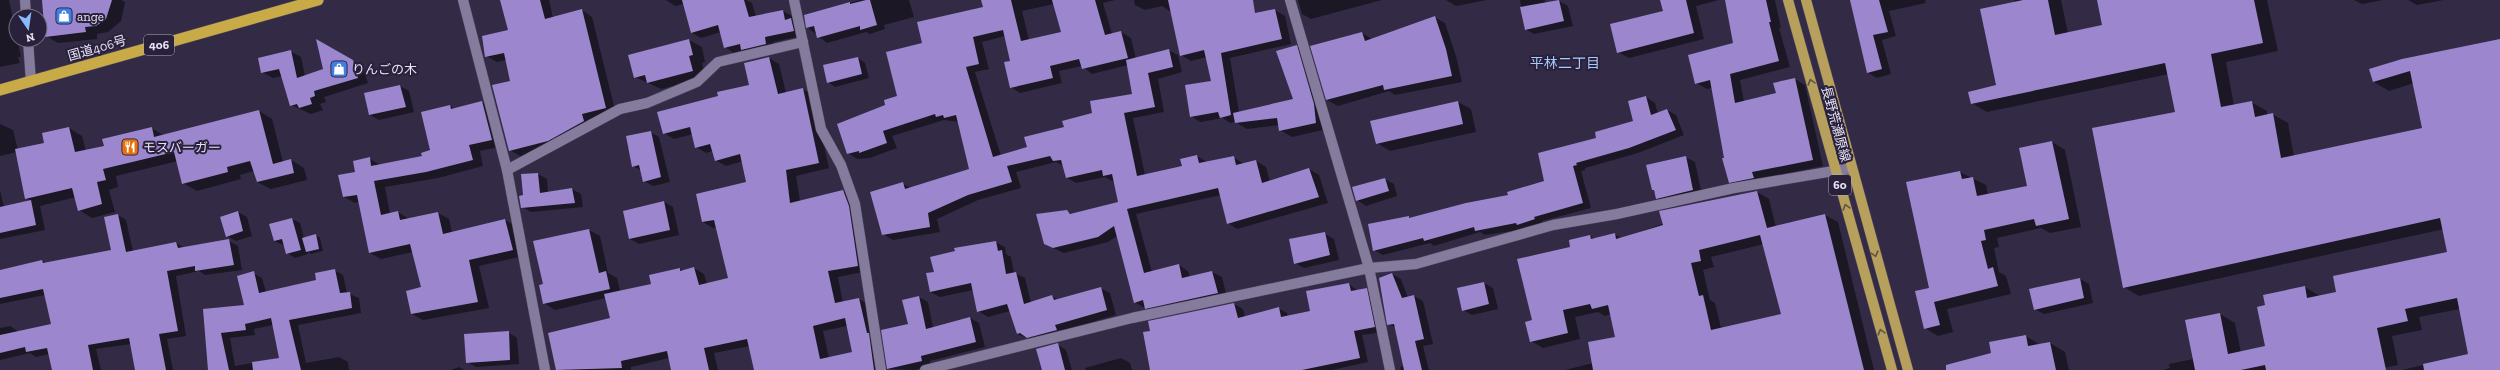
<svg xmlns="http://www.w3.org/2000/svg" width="2500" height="370" font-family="'Zilla Slab','Noto Sans JP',serif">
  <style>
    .shadow { fill: #0007; fill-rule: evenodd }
    .building { fill: #9c87ce; fill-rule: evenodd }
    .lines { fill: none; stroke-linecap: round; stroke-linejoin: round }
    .minor-casing { stroke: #504860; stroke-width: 11 }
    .primary-casing { stroke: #504860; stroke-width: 11 }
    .trunk-casing { stroke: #504860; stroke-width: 12 }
    .minor { stroke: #857c9d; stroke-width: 10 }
    .primary { stroke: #b79f5c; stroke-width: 10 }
    .trunk { stroke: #c8ab46; stroke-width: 11 }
    .oneway { stroke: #625348 }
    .labels { text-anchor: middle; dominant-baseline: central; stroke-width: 4; stroke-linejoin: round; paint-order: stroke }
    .shield { fill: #29213b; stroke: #ada8bc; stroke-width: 1 }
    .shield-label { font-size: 12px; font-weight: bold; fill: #e6e2f4 }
    .poi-label { font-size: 13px; fill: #e6e2f4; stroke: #29213b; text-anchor: start }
    .street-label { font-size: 13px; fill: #e6e2f4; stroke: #29213b }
    .neighbourhood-label { font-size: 14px; fill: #a7c9fb; stroke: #29213b }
  </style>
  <rect width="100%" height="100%" fill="#332b46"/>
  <g class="shadow">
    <polygon points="0,0 9,0 21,57 18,57 20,63 0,67"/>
    <polygon points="43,0 121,0 125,2 121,21 108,32 97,34 97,39 58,43 46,36"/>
    <polygon points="501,0 549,0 553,18 582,10 592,17 616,114 558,146 520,156 510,150 511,82 506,60 497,62 486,56 509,31"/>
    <polygon points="666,0 746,0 752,3 756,17 783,11 792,16 793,20 800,24 802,36 773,42 775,49 751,55 743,50 734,53 725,47 721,32 701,38 692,33 684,4 675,6"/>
    <polygon points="860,0 909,0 914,17 884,25 885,29 870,34 866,32 827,43 807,27 805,15"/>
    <path d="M982 0H1115L1103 3 1112 34 1121 32 1131 38 1136 59 1168 50 1178 55 1182 72 1158 79 1164 112 1133 118 1145 175 1183 167 1197 156 1207 162 1233 157 1244 164 1256 161 1266 167 1270 182 1309 169 1319 175 1328 203 1237 229 1228 223 1221 195 1136 214 1152 272 1179 265 1188 271 1190 277 1212 272 1222 277 1227 298 1156 314 1134 302 1117 236 1108 242 1064 253 1044 244 1067 211 1072 214 1119 203 1114 182 1105 177 1076 183 1067 178 1064 166 1056 162 1016 172 1021 188 978 200 937 219 940 232 893 240 883 234 903 184 911 188 970 170 959 122 944 120 892 136 897 148 870 158 857 159 848 153 887 106 898 96 923 44 984 8ZM1054 4 1062 33 1029 40 1022 11ZM1005 36 1011 62V87L1020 93 1062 83 1059 71 1082 66 1092 74 1128 65 1134 95 1028 148 1001 156 975 72 989 69 982 42Z"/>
    <polygon points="1134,0 1215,0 1220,22 1275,10 1285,16 1291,44 1230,58 1239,112 1294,100 1296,46 1308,53 1327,129 1292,137 1280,130 1279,125 1247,129 1235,122 1230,123 1223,118 1200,122 1191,116 1212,81 1207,57 1191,61 1181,55 1171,12 1162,6 1145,10 1135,5"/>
    <polygon points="1298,0 1382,0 1311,19 1302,14"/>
    <polygon points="1446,0 1487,0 1456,6"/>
    <polygon points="1520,0 1545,0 1546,4 1559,1 1568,6 1573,26 1534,34 1525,29"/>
    <polygon points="1662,0 1719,0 1696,6 1704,39 1629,58 1618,52 1664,11"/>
    <polygon points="1726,0 1775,0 1781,28 1779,28 1790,67 1740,80 1744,102 1777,94 1795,79 1805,85 1823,166 1763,178 1740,188 1730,182 1712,88 1707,89 1696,83 1735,43"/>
    <polygon points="1851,0 1925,0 1926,3 1889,11 1896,36 1882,40 1891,74 1877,78 1868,73"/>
    <polygon points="2015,0 2061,0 2068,33 2103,26 2098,0 2267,0 2278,51 2226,62 2234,106 2251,102 2267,111 2267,115 2272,114 2288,123 2294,157 2423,129 2414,83 2389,91 2374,82 2371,70 2500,40 2500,370 2402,370 2469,354 2460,309 2419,317 2422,330 2392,336 2398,365 2373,370 2163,370 2170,368 2169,364 2193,359 2220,314 2235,323 2241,353 2266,347 2266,306 2305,287 2320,296 2337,293 2449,253 2444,229 2139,296 2124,287 2176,113 2169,74 1987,112 1972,103 1997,85"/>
    <polygon points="2354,0 2383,0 2362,4"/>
    <polygon points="2408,0 2444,0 2417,5"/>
    <polygon points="1434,17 1445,23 1456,56 1462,82 1395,95 1389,91 1338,106 1327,100 1362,33 1372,39"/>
    <polygon points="689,40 702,47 705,62 702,63 706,78 661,89 635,77"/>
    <polygon points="317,41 363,67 368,83 324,97 326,102 320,104 323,110 311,114 291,105 282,76 273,78 262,72 290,51 301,57 305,76 325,70"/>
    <path d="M769 58 779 64 786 93 803 89 813 95 829 168 796 176 800 201 843 191 854 197 868 271 838 277 843 303 859 299 869 305 884 370H755L750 346 714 353 718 370H672L669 358 631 367V370H557L611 319 606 298 555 310 544 303V285L589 230 600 236 608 273 617 278 620 291 652 284 680 269 684 271 694 268 704 274 707 284 729 279 717 227 713 228 703 222 748 183 743 161 726 166 715 160 713 151 706 153 696 147 693 134 674 139 664 133 720 97 750 86ZM847 326 854 353 829 358 823 331Z"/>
    <polygon points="858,58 865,63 869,78 835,87 828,82"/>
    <polygon points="400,86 409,91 414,112 379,120 370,115 365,94"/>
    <polygon points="1646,97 1655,103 1658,114 1667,110 1676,115 1684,135 1638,153 1585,168 1585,170 1581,171 1591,208 1542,221 1543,224 1526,229 1485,235 1480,232 1434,246 1430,243 1383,255 1374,250 1409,217 1411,219 1509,195 1546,181 1598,139 1635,122"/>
    <polygon points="482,102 493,109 503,146 480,151 483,166 438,178 385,187 390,214 398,212 409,219 438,213 449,219 452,233 505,220 516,226 523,256 479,266 489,308 423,320 412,314 422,288 413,252 381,259 370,253 359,202 355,203 344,197 356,172 369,158 380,165 423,157 432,151 450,106 455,109"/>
    <polygon points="1458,102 1471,109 1476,132 1390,151 1377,143"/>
    <polygon points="259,111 272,119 283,162 291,160 304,168 307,180 271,189 257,182 254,171 240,175 241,179 197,191 183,183 178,161 116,176 118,187 109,190 115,212 92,218 79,210 76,197 40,206 45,230 0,239 0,190 4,207 31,201 26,198 17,152 0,156 0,124 13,130 18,150 45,144 69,128 82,136 86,151 105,147 152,128 164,136"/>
    <polygon points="650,132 659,137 670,182 653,186 644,181 642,171 633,166"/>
    <polygon points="2052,142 2065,150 2081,227 2050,233 2041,228 1997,238 1999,247 1994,248 1999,272 2006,276 2011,294 1947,309 1953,332 1938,336 1925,328 1930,288 1960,172 1986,185 1988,195 2028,187"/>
    <polygon points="1685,157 1695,162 1702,195 1666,203 1657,198 1653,189"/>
    <polygon points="538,174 547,179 548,192 572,189 581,194 583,207 531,212 522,207 524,196 522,175"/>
    <polygon points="1384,179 1394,184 1397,196 1366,206 1357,200"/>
    <path d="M1757 192 1769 199 1776 227 1825 215 1838 222 1874 370H1565L1593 363 1616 338 1611 314 1605 316 1598 312 1575 317 1580 339 1543 348 1531 341 1533 321 1572 248 1590 236 1595 239 1615 234 1621 238ZM1764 244 1782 315 1721 328 1715 303 1710 300 1703 270 1714 267 1711 257Z"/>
    <polygon points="664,202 673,207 679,235 639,244 630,239 624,212"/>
    <polygon points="238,212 247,217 252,236 236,241 227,236"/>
    <polygon points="118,215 126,220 133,251 176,243 185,248 229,241 238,246 242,270 205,275 199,271 176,276 186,336 167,339 173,370 136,370 131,344 96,349 101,370 53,370 49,354 36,357 30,353 0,360 0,328 10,326 19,332 52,325 45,295 0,304 0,270 42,261 46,263 112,251"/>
    <polygon points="292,219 300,223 304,238 316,235 320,238 323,251 311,254 308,252 308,254 295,258 287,253 284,245 274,241"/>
    <polygon points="1325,234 1334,239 1339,260 1304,268 1295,263"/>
    <polygon points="995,242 1005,247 1006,254 1011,257 1014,273 1025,278 1031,303 1052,296 1058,300 1100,288 1110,293 1116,315 1064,330 1037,342 1017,334 1010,311 988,317 978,311 973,290 940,297 930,292 935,272"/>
    <path d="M334 270 343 275 347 293 359 298 361 313 298 325 306 363 339 357 348 362 349 370H210L204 310 246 305 253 273 262 278 266 292 317 281ZM273 325 280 358 235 366 230 338 255 335 254 329Z"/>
    <polygon points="1392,274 1401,279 1408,298 1414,296 1423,301 1433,344 1423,346 1429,370 1401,370 1400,367 1404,366 1396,328 1388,324"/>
    <polygon points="2080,279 2089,284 2093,303 2044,314 2034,309"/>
    <polygon points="1484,283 1493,288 1498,309 1472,315 1463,310"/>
    <polygon points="1349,284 1358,291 1366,289 1375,294 1383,332 1362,335 1368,362 1332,370 1152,370 1234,304 1243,309 1245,317 1278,308 1287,313 1288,317 1311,312"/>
    <polygon points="919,297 928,302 933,328 970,318 979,323 985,347 930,361 931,366 915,370 888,369"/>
    <polygon points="508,332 517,338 519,364 476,367 467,362"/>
    <polygon points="2026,336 2040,345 2050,343 2065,352 2069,370 1971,370 1992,354"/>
    <polygon points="1057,344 1066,350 1072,370 1043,370"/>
    <polygon points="1121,358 1130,363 1132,370 1086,370 1085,368"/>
    <polygon points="459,367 464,370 451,370"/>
  </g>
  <g class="building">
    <polygon points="42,0 112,0 106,19 96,26 85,27 86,32 45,37"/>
    <polygon points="500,0 540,0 545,19 582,9 606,108 582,114 584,121 548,141 509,151 492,85 510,81 504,53 485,57 482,36 508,30"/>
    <polygon points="682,0 744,0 749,17 783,10 785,20 791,18 794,31 765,37 766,44 741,50 740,44 724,48 718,25 691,33"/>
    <polygon points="866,0 870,0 877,25 860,30 860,26 817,38 814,26 806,28 804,15 850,2 850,4"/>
    <polygon points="981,0 1011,0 1021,41 1061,32 1052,0 1095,0 1105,35 1121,31 1128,58 1082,69 1079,59 1050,66 1053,78 1010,88 1004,62 1010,61 1003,30 973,37 979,64 966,67 993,157 1027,147 1024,137 1064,127 1062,121 1092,113 1090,101 1132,94 1126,60 1169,49 1173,67 1148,73 1155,107 1124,113 1137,176 1182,166 1180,159 1197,155 1199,163 1234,156 1236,165 1256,160 1262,183 1309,168 1319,197 1227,224 1218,188 1127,209 1144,273 1179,264 1182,278 1212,271 1218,293 1145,309 1143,300 1134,303 1114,226 1098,237 1053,248 1044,244 1036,214 1067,210 1070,214 1118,202 1112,174 1103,176 1102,170 1066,178 1061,160 1053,161 1050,156 1007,166 1012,182 968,195 928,213 930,227 882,235 870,192 903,182 905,189 969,169 956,115 944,118 943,115 936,117 935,114 883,131 887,143 859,153 859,151 847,154 837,124 885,105 884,100 897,96 886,52 922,43 917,22 983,7"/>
    <polygon points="1168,0 1253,0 1255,13 1275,9 1282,39 1221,53 1231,115 1220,118 1218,112 1190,117 1185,85 1211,81 1204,50 1180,56"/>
    <polygon points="1559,0 1564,21 1525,30 1520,7"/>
    <polygon points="1660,0 1686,0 1694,33 1617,53 1610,24 1663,11"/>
    <polygon points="1725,0 1766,0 1771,22 1769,22 1779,61 1730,74 1735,103 1776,93 1773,83 1795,78 1813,160 1752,172 1754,178 1729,183 1722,158 1724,158 1710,80 1695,84 1688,55 1733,43"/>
    <polygon points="1850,0 1879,0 1888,32 1873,35 1882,69 1867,73"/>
    <polygon points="2023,0 2048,0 2055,35 2102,25 2097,0 2254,0 2263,43 2211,54 2221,107 2252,101 2255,117 2273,113 2281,158 2422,128 2410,71 2373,82 2369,69 2402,59 2500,39 2500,370 2424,370 2423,364 2468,354 2457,298 2405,309 2408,321 2377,328 2386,370 2266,370 2265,365 2241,370 2195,370 2185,320 2220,313 2228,354 2265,346 2257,307 2265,305 2263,295 2305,286 2307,298 2336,292 2333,276 2447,252 2440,218 2123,288 2092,128 2175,112 2165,63 1971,104 1968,92 1996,85 1980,9"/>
    <polygon points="1435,16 1446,49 1452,76 1384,90 1383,85 1326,100 1310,46 1362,32 1365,41"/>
    <polygon points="316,39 353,60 358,78 314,91 315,96 310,98 312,104 299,108 297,104 290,106 279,69 261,73 258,58 291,50 297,78 323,69"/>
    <polygon points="689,39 693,55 689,56 693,71 647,83 645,75 634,78 628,55"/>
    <polygon points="1297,45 1314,104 1316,123 1279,131 1277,118 1235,123 1233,113 1293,99 1276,51"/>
    <path d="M769 57 778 94 803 88 819 163 786 170 790 203 843 190 849 206 858 266 828 271 835 303 859 298 867 333H869L874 370H754L747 339 704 348 709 370H671L667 351 621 361 622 368 556 370 548 333 610 318 604 294 651 284 649 275 680 268V271L694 267 699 285 728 278 714 220 702 222 696 194 746 182 740 154 715 161 710 144 695 148 690 127 663 134 657 112 718 96 717 92 749 85 744 63ZM845 318 852 352 820 359 813 326Z"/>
    <polygon points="858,57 862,74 827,83 823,65"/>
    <polygon points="400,85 406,107 369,115 364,93"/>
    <polygon points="1646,96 1651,115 1667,109 1676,130 1629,148 1576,163 1577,165 1573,166 1583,203 1534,217 1535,219 1517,225 1516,223 1475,231 1474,227 1424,241 1423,238 1373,251 1368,224 1409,216 1409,218 1466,203 1508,195 1507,192 1544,181 1538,153 1596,138 1595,132 1633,121 1628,101"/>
    <polygon points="482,101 492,140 469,145 473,160 426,172 374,181 381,215 398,211 400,220 438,212 443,234 505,219 513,250 469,260 478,302 411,314 406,291 421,287 410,244 369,253 357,195 343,197 338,175 355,172 353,161 370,157 371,166 422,156 421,153 430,150 421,112 450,105 451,109"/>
    <polygon points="1458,101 1463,124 1376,144 1370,121"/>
    <polygon points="259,110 273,164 291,159 294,173 257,182 250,161 227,167 228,172 182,184 174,152 103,169 106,180 97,182 102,204 78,211 72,188 25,199 15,149 44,143 42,133 69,127 75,152 104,146 102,139 152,127 154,137"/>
    <polygon points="651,131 661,177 643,182 639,165 632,167 626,136"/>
    <polygon points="2052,141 2069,219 2036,226 2034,219 1984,230 1986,240 1981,241 1988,269 1993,267 1998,286 1934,302 1940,325 1924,329 1915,291 1929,288 1906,182 1960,171 1962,179 1973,177 1977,196 2027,186 2019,148"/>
    <polygon points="1686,156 1693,190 1656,199 1654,190 1652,190 1646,165"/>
    <polygon points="538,173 540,193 572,188 575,203 521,208 519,196 523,195 521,174"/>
    <polygon points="1385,178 1389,191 1356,201 1352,187"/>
    <path d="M1757 191 1767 228 1825 214 1864 370H1593L1588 342 1615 337 1608 305 1592 309 1590 304 1563 310 1568 333 1530 342 1525 322 1532 320 1517 259 1570 247 1569 240 1590 235 1591 239 1615 233 1616 239 1663 225 1659 211ZM1760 235 1781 314 1711 330 1703 295 1699 296 1691 263 1701 261 1699 250Z"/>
    <polygon points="31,200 36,225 0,233 0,207"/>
    <polygon points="664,201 670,230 629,239 623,211"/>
    <polygon points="238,211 243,231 226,237 220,217"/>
    <polygon points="118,214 126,252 176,242 178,248 229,239 234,265 195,271 195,266 167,271 178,331 159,334 166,370 135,370 129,338 88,345 93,370 52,370 47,348 26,352 25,347 0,353 0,335 51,324 43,289 0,298 0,270 42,260 43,263 111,250 104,217"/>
    <polygon points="292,218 301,250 286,254 282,239 274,241 269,224"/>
    <polygon points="589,229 599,273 606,271 610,289 543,304 539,285 543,284 533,241"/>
    <polygon points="1325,232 1330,255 1294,264 1289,239"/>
    <polygon points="316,234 319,249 306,252 302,238"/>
    <polygon points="996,241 998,251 1002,250 1006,274 1016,272 1024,304 1052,295 1054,300 1101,287 1107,310 1055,325 1057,330 1027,338 1020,333 1017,334 1007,304 977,312 971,283 930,292 926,273 934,272 930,257 955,251 954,248"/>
    <polygon points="335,269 340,293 350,292 352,308 289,320 301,370 253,370 252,362 279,358 271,318 245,324 246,330 221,333 229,370 208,370 203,309 244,305 237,276 254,271 259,293 316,280 315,273"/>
    <polygon points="1392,273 1402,298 1414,295 1424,339 1415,341 1422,370 1404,370 1394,324 1387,325 1379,278"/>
    <polygon points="2080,278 2084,298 2034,310 2029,289"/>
    <polygon points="1484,282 1489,304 1462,311 1457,288"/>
    <polygon points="1349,283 1351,291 1367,288 1375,327 1354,331 1360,358 1302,370 1150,370 1143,332 1150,331 1148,321 1234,303 1238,318 1279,307 1281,317 1310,311 1306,291"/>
    <polygon points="919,296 926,329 970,317 976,342 921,356 922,361 887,369 881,330 908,324 902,300"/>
    <polygon points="509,331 510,360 466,363 464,334"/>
    <polygon points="2026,335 2028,346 2050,342 2056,370 1946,370 1946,365 1991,353 1989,342"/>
    <polygon points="1058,343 1065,370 1042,370 1036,349"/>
  </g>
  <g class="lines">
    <g class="minor-casing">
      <g id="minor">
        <polyline points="25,0 26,16"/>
        <polyline points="463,0 507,170 545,370"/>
        <polyline points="794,0 821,129 841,165 855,204 881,370"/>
        <polyline points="1290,0 1369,268 1390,370"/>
        <polyline points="28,40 31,82"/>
        <polyline points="507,170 620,109 647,103 697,82 718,62 803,42"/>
        <polyline points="925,370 1132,318 1369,268 1416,264 1553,225 1617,214 1734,188 1851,168"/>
      </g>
    </g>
    <g class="primary-casing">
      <g id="primary">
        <polyline points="1788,0 1892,370"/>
        <polyline points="1806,0 1908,370"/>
      </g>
    </g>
    <g class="trunk-casing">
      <polyline id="trunk" points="0,90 318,0"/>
    </g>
    <use href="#minor" class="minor"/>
    <use href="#primary" class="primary"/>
    <use href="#trunk" class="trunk"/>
  </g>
  <defs><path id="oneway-chevron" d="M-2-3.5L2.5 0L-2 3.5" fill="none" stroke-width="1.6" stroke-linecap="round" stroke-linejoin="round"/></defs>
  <g class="oneway">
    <use href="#oneway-chevron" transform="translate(1811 82) rotate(-106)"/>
    <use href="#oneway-chevron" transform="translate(1846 207) rotate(-106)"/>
    <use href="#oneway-chevron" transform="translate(1875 254) rotate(74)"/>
    <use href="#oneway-chevron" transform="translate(1881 332) rotate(-106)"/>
  </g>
  <defs>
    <g id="shop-square" transform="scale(0.9)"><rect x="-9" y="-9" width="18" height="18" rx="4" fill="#3f7fe0" stroke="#29213b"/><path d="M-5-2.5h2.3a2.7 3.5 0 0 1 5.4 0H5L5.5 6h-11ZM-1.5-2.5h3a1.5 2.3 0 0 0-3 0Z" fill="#fff"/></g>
    <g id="restaurant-square" transform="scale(0.9)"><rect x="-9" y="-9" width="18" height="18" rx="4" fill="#e8710a" stroke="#29213b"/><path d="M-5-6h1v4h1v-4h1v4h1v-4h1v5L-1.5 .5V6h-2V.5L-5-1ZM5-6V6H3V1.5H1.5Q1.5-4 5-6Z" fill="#fff"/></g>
  </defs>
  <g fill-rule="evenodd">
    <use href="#shop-square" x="64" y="16"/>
    <use href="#shop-square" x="339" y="69"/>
    <use href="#restaurant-square" x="130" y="147"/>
  </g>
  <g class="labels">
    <g class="shield">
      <rect x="144" y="35" width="30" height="20" rx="3"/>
      <rect x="1829" y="175" width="22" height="20" rx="3"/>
    </g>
    <g class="shield-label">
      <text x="159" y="45">406</text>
      <text x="1840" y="185">60</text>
    </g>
    <g class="poi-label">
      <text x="77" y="16">ange</text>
      <text x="352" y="69">りんごの木</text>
      <text x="143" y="147">モスバーガー</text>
    </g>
    <g class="street-label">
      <text transform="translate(97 48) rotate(-16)">国道406号</text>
      <text transform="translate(1836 124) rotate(75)">長野荒瀬原線</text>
    </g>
    <g class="neighbourhood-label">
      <text x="1565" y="63">平林二丁目</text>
    </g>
  </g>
  <g transform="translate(28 28) rotate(167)"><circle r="19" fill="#29213b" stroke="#756e85"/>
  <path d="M0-3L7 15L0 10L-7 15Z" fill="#8cb9fc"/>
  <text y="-6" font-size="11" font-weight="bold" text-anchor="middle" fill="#e6e2f4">N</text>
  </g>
</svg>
